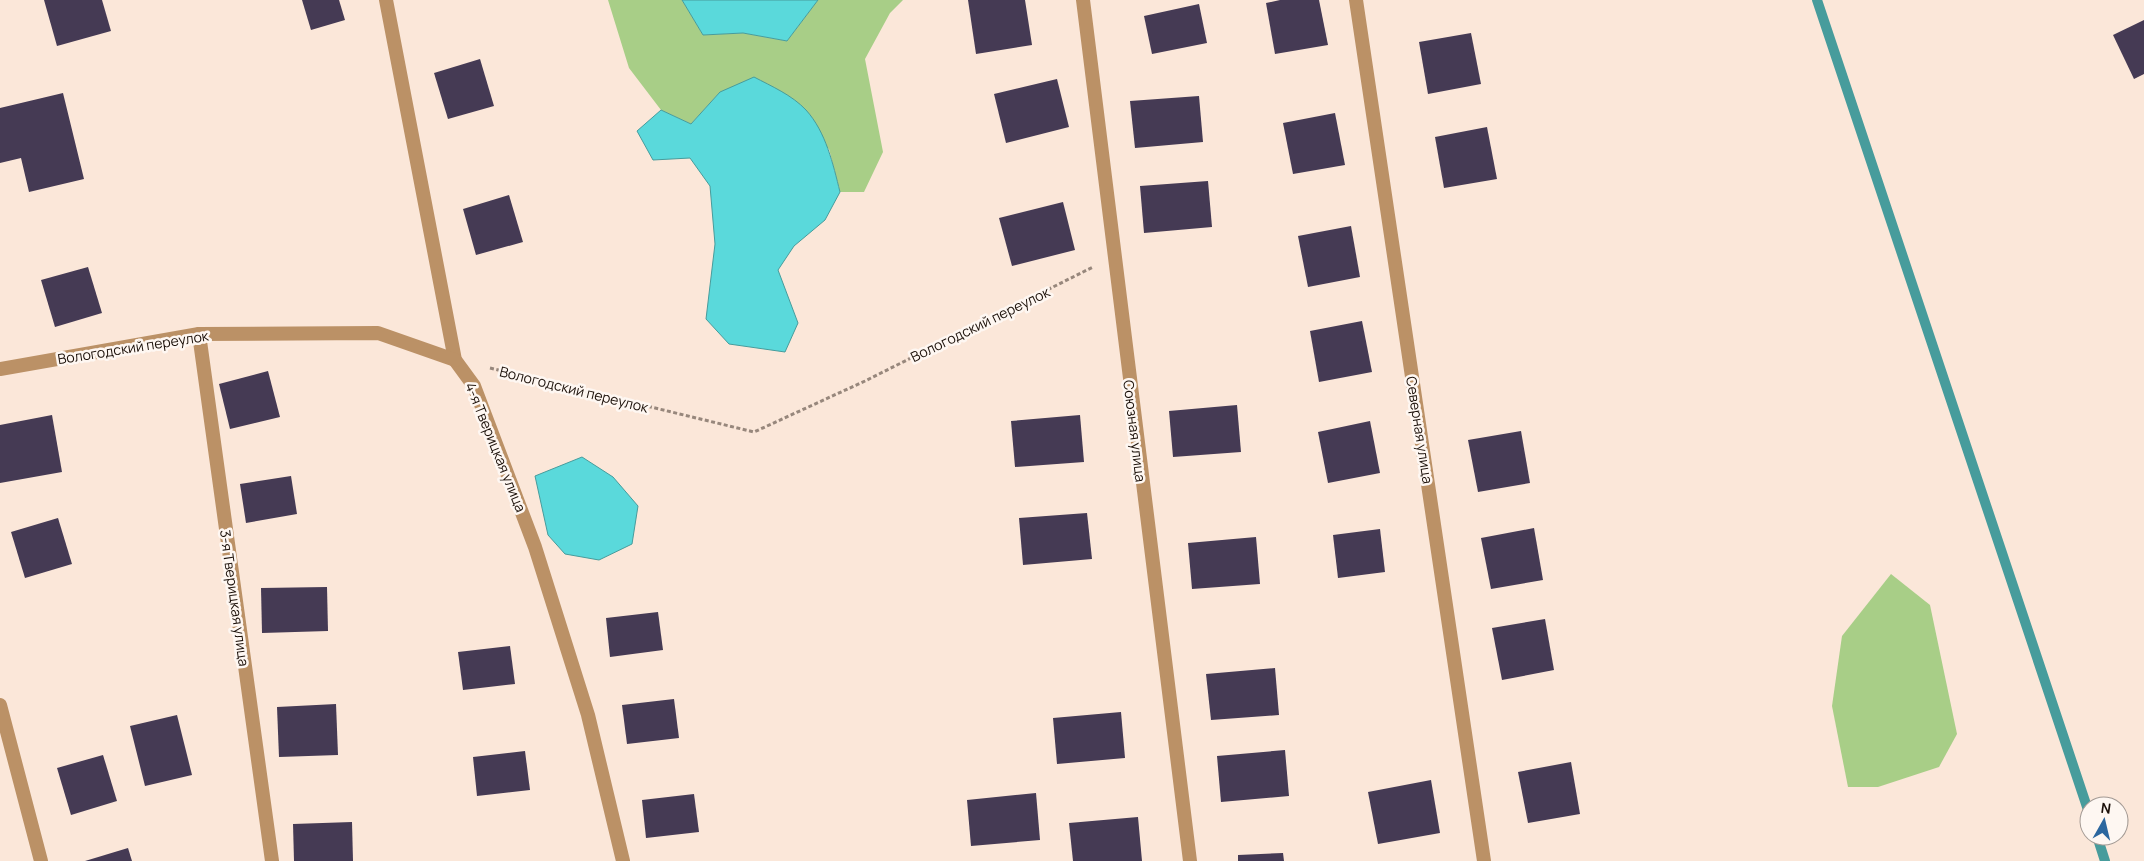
<svg xmlns="http://www.w3.org/2000/svg" width="2144" height="861" font-family="Manrope,sans-serif">
  <style>
    .green { fill: #a8ce87 }
    .water { fill: #5ad9db; stroke: #479c9c }
    .lines { fill: none; stroke-linecap: round; stroke-linejoin: round }
    .stream { stroke: #479c9c; stroke-width: 10 }
    .building { fill: #453a54 }
    .path { stroke: #97877c; stroke-width: 3; stroke-dasharray: 4 2.5; stroke-linecap: butt }
    .minor { stroke: #bb9166; stroke-width: 14 }
    .tertiary { stroke: #bb9166; stroke-width: 14 }
    .labels { text-anchor: middle; dominant-baseline: central; stroke-width: 5; stroke-linejoin: round; paint-order: stroke }
    .street-label { font-size: 14px; fill: #1a0f08; stroke: #fef7f2 }
  </style>
  <rect width="100%" height="100%" fill="#fbe7d9"/>
  <g class="green">
    <polygon points="608,0 682,0 703,35 743,33 787,41 818,0 903,0 890,13 865,59 883,152 864,192 840,192 829,149 720,92 691,124 661,110 629,68"/>
    <polygon points="1891,574 1930,605 1957,734 1939,767 1878,787 1848,787 1832,706 1842,636"/>
  </g>
  <g class="water">
    <polygon points="682,0 818,0 787,41 743,33 703,35"/>
    <path d="M754 77C771 86 792 95 806 110 826 132 833 164 840 192L825 220 794 246 778 270 798 323 785 352 729 344 706 319 715 244 710 186 690 158 653 160 637 131 661 110 691 124 720 92Z"/>
    <polygon points="582,457 613,477 638,506 632,544 599,560 565,554 548,535 535,476"/>
  </g>
  <g class="lines">
    <g class="stream">
      <polyline points="1817,0 2089,813"/>
      <polyline points="2097,836 2105,861"/>
    </g>
  </g>
  <g class="building">
    <polygon points="44,0 102,0 111,31 57,46"/>
    <polygon points="302,0 339,0 345,20 311,30"/>
    <polygon points="968,0 1025,0 1032,45 976,54"/>
    <polygon points="1280,0 1319,0 1328,45 1275,54 1266,3"/>
    <polygon points="1199,4 1207,43 1152,54 1144,16"/>
    <polygon points="2144,20 2144,74 2134,79 2113,35"/>
    <polygon points="1471,33 1481,84 1428,94 1419,42"/>
    <polygon points="480,59 494,106 448,119 434,73"/>
    <polygon points="1057,79 1069,127 1006,143 994,94"/>
    <polygon points="63,93 84,179 29,192 21,158 0,163 0,108"/>
    <polygon points="1199,96 1203,142 1135,148 1130,101"/>
    <polygon points="1335,113 1345,165 1293,174 1283,123"/>
    <polygon points="1487,127 1497,179 1444,188 1435,137"/>
    <polygon points="1208,181 1212,227 1144,233 1140,186"/>
    <polygon points="509,195 523,242 476,255 463,209"/>
    <polygon points="1063,202 1075,250 1012,266 999,218"/>
    <polygon points="1351,226 1360,277 1308,287 1298,236"/>
    <polygon points="88,267 102,313 55,327 41,280"/>
    <polygon points="1362,321 1372,372 1319,382 1310,331"/>
    <polygon points="268,371 280,417 230,429 219,384"/>
    <polygon points="1237,405 1241,452 1173,457 1169,411"/>
    <polygon points="52,415 62,472 0,483 0,425"/>
    <polygon points="1080,415 1084,462 1015,467 1011,421"/>
    <polygon points="1370,421 1380,473 1328,483 1318,432"/>
    <polygon points="1521,431 1530,483 1478,492 1468,440"/>
    <polygon points="291,476 297,514 246,523 240,484"/>
    <polygon points="1087,513 1092,559 1023,565 1019,518"/>
    <polygon points="58,518 72,564 25,578 11,532"/>
    <polygon points="1534,528 1543,580 1491,589 1481,538"/>
    <polygon points="1380,529 1385,572 1338,578 1333,535"/>
    <polygon points="1256,537 1260,584 1192,589 1188,543"/>
    <polygon points="327,587 328,631 262,633 261,588"/>
    <polygon points="658,612 663,650 610,657 606,618"/>
    <polygon points="1545,619 1554,670 1502,680 1492,628"/>
    <polygon points="510,646 515,684 463,690 458,652"/>
    <polygon points="1275,668 1279,715 1211,720 1206,674"/>
    <polygon points="674,699 679,738 627,744 622,705"/>
    <polygon points="336,704 338,755 279,757 277,707"/>
    <polygon points="1121,712 1125,758 1057,764 1053,718"/>
    <polygon points="177,715 192,775 145,786 130,726"/>
    <polygon points="1285,750 1289,796 1221,802 1217,756"/>
    <polygon points="525,751 530,790 477,796 473,757"/>
    <polygon points="103,755 117,801 71,815 57,768"/>
    <polygon points="1571,762 1580,814 1528,823 1518,772"/>
    <polygon points="1431,780 1440,833 1378,844 1368,792"/>
    <polygon points="1036,793 1040,840 971,846 967,800"/>
    <polygon points="694,794 699,832 646,838 642,800"/>
    <polygon points="1138,817 1142,861 1073,861 1069,823"/>
    <polygon points="352,822 353,861 294,861 293,824"/>
    <polygon points="128,848 132,861 85,861"/>
    <polygon points="1283,853 1284,861 1238,861 1238,855"/>
  </g>
  <g class="lines">
    <polyline class="path" points="490,368 754,432 865,381 1093,267"/>
    <g class="minor">
      <polyline points="386,0 455,360 474,386 535,547 588,715 623,861"/>
      <polyline points="1356,0 1484,861"/>
      <polyline points="199,334 272,861"/>
      <polyline points="0,369 199,334 378,333 455,360"/>
      <polyline points="0,705 41,861"/>
    </g>
    <polyline class="tertiary" points="1083,0 1190,861"/>
  </g>
  <g class="labels">
    <g class="street-label">
      <text transform="translate(980 324) rotate(-26)">Вологодский переулок</text>
      <text transform="translate(133 347) rotate(-9)">Вологодский переулок</text>
      <text transform="translate(574 389) rotate(14)">Вологодский переулок</text>
      <text transform="translate(1420 430) rotate(81)">Северная улица</text>
      <text transform="translate(1135 431) rotate(83)">Союзная улица</text>
      <text transform="translate(496 447) rotate(68)">4-я Тверицкая улица</text>
      <text transform="translate(235 598) rotate(82)">3-я Тверицкая улица</text>
    </g>
  </g>
  <g transform="translate(2104 821) rotate(8)"><circle r="24" fill="#fef7f2" stroke="#a39a94"/>
  <path d="M0-4L9 19L0 12L-9 19Z" fill="#2c679f"/>
  <text y="-8" font-size="14" font-weight="bold" text-anchor="middle" fill="#1a0f08">N</text>
  </g>
</svg>
